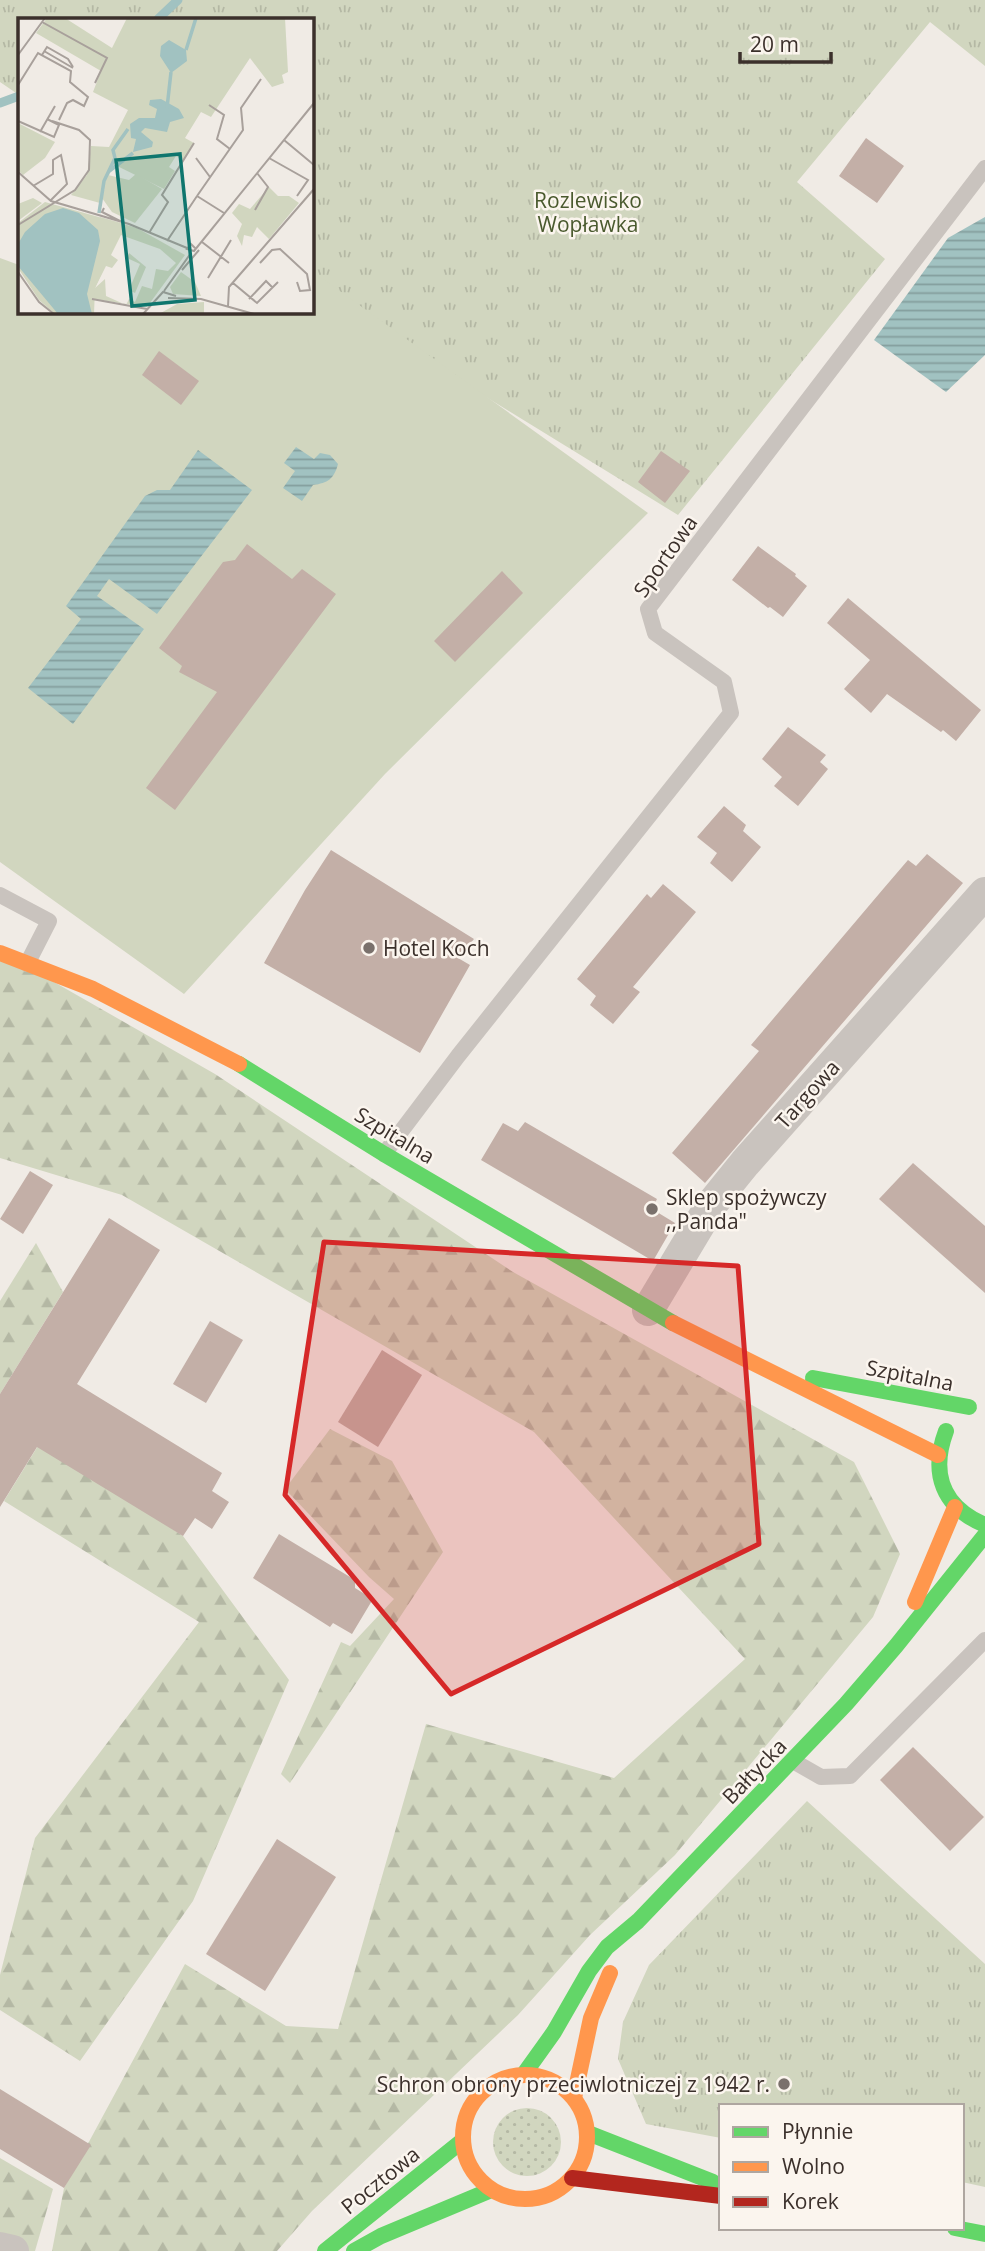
<svg xmlns="http://www.w3.org/2000/svg" width="985" height="2251" font-family="'Open Sans',sans-serif">
  <style>
    .grass { fill: url(#grass-dots) }
    .forest { fill: url(#forest-firs) }
    .park { fill: url(#park-tufts) }
    .pitch { fill: #d1d6bf }
    .water { fill: url(#water-rules) }
    .lines { fill: none; stroke-linecap: round; stroke-linejoin: round }
    .stream { stroke: #a1c2c1; stroke-width: 9 }
    .building { fill: #c3afa7 }
    .lane { stroke: #c9c3be; stroke-width: 16 }
    .street { stroke: #c9c3be; stroke-width: 32 }
    .fast { stroke: #63d668; stroke-width: 16 }
    .slow { stroke: #ff974d; stroke-width: 16 }
    .jam { stroke: #b3261e; stroke-width: 16 }
    .marked { fill: #d62828; fill-opacity: 0.2; stroke: #d62828; stroke-width: 5; stroke-linejoin: round }
    .poi-dot { fill: #7a716c; stroke: #fbf5ee; stroke-width: 2.5 }
    .labels { text-anchor: middle; dominant-baseline: central; stroke-width: 5; stroke-linejoin: round; paint-order: stroke }
    .park-label { font-size: 21px; fill: #4a5a2e; stroke: #fbf5ee }
    .street-label { font-size: 21px; fill: #3b302b; stroke: #fbf5ee }
    .poi-label { font-size: 21px; fill: #3b302b; stroke: #fbf5ee; text-anchor: start }
    .inset-river { fill: none; stroke: #a1c2c1; stroke-width: 3.5 }
    .inset-road { fill: none; stroke: #a8a09b; stroke-width: 2 }
    .view { fill: #0f766e; fill-opacity: 0.15; stroke: #0f766e; stroke-width: 3.5 }
    .inset-edge { fill: none; stroke: #3b302b; stroke-width: 3.5 }
  </style>
  <defs>
    <pattern id="grass-dots" width="8" height="8" patternUnits="userSpaceOnUse" patternTransform="scale(1.75)"><rect width="8" height="8" fill="#d1d6bf"/><path d="M2 2h.1M6 6h.1" fill="none" stroke="#b4b8a4" stroke-width="1.8" stroke-linecap="round"/></pattern>
    <pattern id="forest-firs" width="22" height="20" patternUnits="userSpaceOnUse" patternTransform="scale(1.75)"><rect width="22" height="20" fill="#d1d6bf"/><path d="M5 1l3.5 6h-7zM16 11l3.5 6h-7z" fill="#b4b8a4"/></pattern>
    <pattern id="park-tufts" width="24" height="20" patternUnits="userSpaceOnUse" patternTransform="scale(1.75)"><rect width="24" height="20" fill="#d1d6bf"/><path d="M3 7l-1-3M5 7V3M7 7l1-3M15 17l-1-3M17 17v-4M19 17l1-3" fill="none" stroke="#b4b8a4"/></pattern>
    <pattern id="water-rules" width="6" height="5" patternUnits="userSpaceOnUse" patternTransform="scale(1.75)"><rect width="6" height="5" fill="#a1c2c1"/><path d="M0 2.5h6" fill="none" stroke="#849e9d"/></pattern>
  </defs>
  <rect width="100%" height="100%" fill="#f0ebe5"/>
  <circle class="grass" cx="527" cy="2142" r="34"/>
  <g class="forest">
    <polygon points="0,953 12,958 215,1074 513,1272 854,1462 900,1554 873,1617 675,1855 590,1935 518,2015 312,2211 277,2251 52,2251 64,2188 185,1964 286,2026 338,2029 426,1724 614,1778 745,1659 534,1432 122,1195 0,1158"/>
    <polygon points="36,1243 63,1292 0,1394 0,1301"/>
    <polygon points="330,1429 392,1461 443,1552 290,1783 281,1774 341,1642 350,1646 394,1599 369,1577 285,1489"/>
    <polygon points="41,1441 183,1536 289,1680 193,1901 80,2061 0,2010 0,1975 35,1838 199,1622 4,1501"/>
    <polygon points="0,2158 53,2189 35,2251 14,2251 0,2247"/>
  </g>
  <g class="park">
    <polygon points="0,0 985,0 985,66 930,22 797,182 885,259 678,515 312,290 312,19 19,19 19,95 0,82"/>
    <polygon points="807,1801 985,1964 985,2187 962,2182 962,2106 721,2106 721,2138 646,2124 618,2059 623,2022 649,1965"/>
  </g>
  <polygon class="pitch" points="0,258 19,265 19,312 158,312 168,315 173,312 312,312 312,271 648,513 385,774 184,994 0,862"/>
  <g class="water">
    <polygon points="985,217 985,355 946,392 874,340 948,238"/>
    <path d="M296 447 314 459 320 453 330 455 338 464C334 479 328 483 313 485L302 501 283 488 295 471 284 463Z"/>
    <polygon points="198,450 252,490 157,614 109,579 97,596 144,629 73,724 28,688 81,619 66,606 145,496 157,490 170,490"/>
  </g>
  <g class="lines">
    <g class="stream">
      <polyline points="158,19 178,0"/>
      <polyline points="0,103 19,96"/>
    </g>
  </g>
  <g class="building">
    <polygon points="866,138 904,166 877,203 839,176"/>
    <polygon points="159,351 199,381 181,405 142,375"/>
    <polygon points="661,451 690,471 665,503 638,482"/>
    <polygon points="247,544 292,579 302,569 336,594 175,810 146,788 217,692 179,672 182,666 159,648 223,562 235,560"/>
    <polygon points="758,546 796,574 795,576 807,586 783,617 770,607 768,608 732,580"/>
    <polygon points="502,571 523,593 455,662 434,641"/>
    <polygon points="848,598 981,710 956,741 943,730 941,732 887,694 871,713 844,689 870,660 827,623"/>
    <polygon points="788,727 826,755 820,762 828,769 798,806 774,786 782,777 762,759"/>
    <polygon points="724,806 746,825 743,831 761,847 732,882 710,863 717,853 697,837"/>
    <polygon points="331,850 474,939 458,958 470,965 420,1053 264,963 305,890"/>
    <polygon points="927,854 963,883 705,1183 672,1153 759,1051 751,1045 884,888 908,860 916,866"/>
    <polygon points="663,884 696,912 633,987 640,992 613,1024 590,1005 596,996 577,979 647,894 651,898"/>
    <polygon points="525,1122 657,1199 652,1209 675,1223 653,1261 481,1160 503,1123 518,1131"/>
    <polygon points="913,1163 985,1226 985,1293 879,1199"/>
    <polygon points="30,1171 53,1185 23,1234 0,1219"/>
    <polygon points="109,1218 160,1250 77,1384 222,1473 212,1491 229,1502 212,1529 195,1518 183,1536 37,1447 0,1507 0,1394"/>
    <polygon points="210,1321 243,1340 206,1403 173,1384"/>
    <polygon points="382,1350 422,1375 378,1447 338,1422"/>
    <polygon points="279,1534 355,1580 355,1588 373,1599 352,1634 333,1623 330,1627 253,1578"/>
    <polygon points="913,1747 984,1817 950,1851 880,1780"/>
    <polygon points="277,1839 336,1877 265,1991 206,1954"/>
    <polygon points="0,2089 91,2145 64,2188 0,2149"/>
  </g>
  <g class="lines">
    <g class="lane">
      <polyline points="0,895 49,921 27,964"/>
      <polyline points="384,1154 458,1056 731,713 724,682 655,633 648,609 985,168"/>
      <polyline points="793,1761 821,1777 850,1776 985,1640"/>
    </g>
    <g class="street">
      <polyline points="648,1310 711,1205 745,1163 985,893"/>
      <polyline points="0,2248 13,2251"/>
    </g>
    <g class="fast">
      <polyline points="239,1064 384,1154 673,1323"/>
      <polyline points="813,1378 969,1407"/>
      <path d="M946 1431C930 1474 943 1507 985 1525"/>
      <polyline points="524,2074 554,2032 589,1971 607,1947 638,1921 846,1704 896,1646 985,1535"/>
      <polyline points="588,2133 713,2182"/>
      <polyline points="955,2228 985,2234"/>
      <polyline points="325,2251 462,2141"/>
      <polyline points="354,2251 381,2236 491,2190"/>
    </g>
    <g class="slow">
      <polyline points="0,953 93,989 239,1064"/>
      <polyline points="673,1323 938,1455"/>
      <polyline points="915,1602 955,1507"/>
      <circle cx="525" cy="2137" r="62"/>
      <polyline points="574,2098 591,2018 610,1973"/>
    </g>
    <polyline class="jam" points="572,2178 721,2196"/>
  </g>
  <path class="marked" d="M324 1242 738 1266 759 1544 451 1694 285 1495Z"/>
  <g class="poi-dot">
    <circle cx="369" cy="948" r="7"/>
    <circle cx="652" cy="1209" r="7"/>
    <circle cx="784" cy="2084" r="7"/>
  </g>
  <g class="labels">
    <g class="park-label">
      <text x="588" y="200">Rozlewisko<tspan x="588" dy="24">Wopławka</tspan></text>
    </g>
    <g class="street-label">
      <text transform="translate(665 556) rotate(-55)">Sportowa</text>
      <text transform="translate(807 1094) rotate(-48)">Targowa</text>
      <text transform="translate(395 1135) rotate(31)">Szpitalna</text>
      <text transform="translate(910 1375) rotate(11)">Szpitalna</text>
      <text transform="translate(754 1771) rotate(-46)">Bałtycka</text>
      <text transform="translate(380 2180) rotate(-39)">Pocztowa</text>
    </g>
    <g class="poi-label">
      <text x="383" y="948">Hotel Koch</text>
      <text x="666" y="1197">Sklep spożywczy<tspan x="666" dy="24">,,Panda"</tspan></text>
      <text x="770" y="2084" text-anchor="end">Schron obrony przeciwlotniczej z 1942 r.</text>
    </g>
  </g>
  <g transform="translate(18 18)">
    <rect width="296" height="296" fill="#f0ebe5"/>
    <path d="M251 169 260 178H271L281 185 251 221 239 209 234 219 226 217 224 228 219 218 224 206 214 195 221 186 232 191ZM15 180 24 185 0 203V186ZM82 199 119 210 167 237 129 289 75 281 70 272 84 222ZM103 217 142 231 158 245 150 253 138 251 134 271 124 268 117 284 111 281 108 287 88 278 87 261 77 270 88 248 94 250 100 242 93 237ZM111 235 128 249 117 275 111 272 122 246 109 240Z" fill="#d1d6bf" fill-rule="evenodd"/>
    <path d="M186 284V296H141L159 286Z" fill="#d1d6bf"/>
    <path d="M29 0H47L94 30 109 0H267L270 54 264 57 266 65 254 69 232 40 193 99 183 94 167 120 176 125 165 142 158 138 151 149 157 153 146 171 95 146 82 185 53 177 69 157 73 128 91 129 110 92 75 74 83 53 18 15ZM0 105 37 124 27 140 5 157 0 152ZM27 184 106 206 77 270 76 296H37L21 282 0 250V205ZM163 254 177 264 183 278 155 276 152 269Z" fill="#d1d6bf"/>
    <path d="M118 156 144 171 117 205 94 194 84 180 90 157 111 162Z" fill="#d1d6bf"/>
    <path d="M151 22 168 32 169 43 153 55 142 38 143 28ZM143 81 161 91 166 100 152 104 149 114 127 110 123 114 135 124 134 129 115 134 118 121 113 120 112 106 121 100H137L139 91 131 87 132 82ZM45 190 61 195 80 212 82 223 69 276 74 296H40L0 248V226L7 214 27 196Z" fill="#a1c2c1"/>
    <path class="inset-river" d="M168 32 178 0M149 90 153 54M90 154 115 135M81 195 86 163 97 140 95 132 110 111"/>
    <path class="inset-road" d="M24 4 89 40 77 65M26 33 55 50M0 37 27 0M24 37 29 29 50 41 55 49M0 67 20 35 53 53 52 64 70 79 66 88 55 82 49 85 41 102M191 87 206 97 199 121 212 131M0 103 36 119 41 107 29 101M22 114 37 88M266 122 296 147M178 140 192 159M251 140 290 162 279 178M0 154 33 183 111 206 169 230M15 168 35 156V142L43 137 49 166 33 182M179 178 225 112 223 90 243 61M86 190 84 194 106 205M237 192 250 169 239 155M0 207 57 172 71 152 72 122 61 112 34 103M131 215 150 184 144 177 176 125M149 223 179 178 206 195M184 224 211 245M177 230 173 226 169 231 176 233 296 85M242 245 254 232 262 231 289 256 292 272 282 273 279 264M164 252 181 232M0 254 21 284 36 296M190 260 213 222M215 265 239 285 260 264M146 273 173 235M150 280 183 281 236 296M74 281 129 291M231 281 248 263 255 270M210 288 211 269 296 171M125 296 145 274 158 278"/>
    <path class="view" d="M162 136 177 282 114 288 98 142Z"/>
    <rect width="296" height="296" class="inset-edge"/>
  </g>
  <rect x="719" y="2104" width="245" height="126" fill="#fbf5ee" stroke="#aea6a0" stroke-width="2"/>
  <rect x="733" y="2127" width="35" height="10" fill="#63d668" stroke="#aea6a0" stroke-width="2"/>
  <text x="782" y="2139" font-size="21" fill="#3b302b">Płynnie</text>
  <rect x="733" y="2162" width="35" height="10" fill="#ff974d" stroke="#aea6a0" stroke-width="2"/>
  <text x="782" y="2174" font-size="21" fill="#3b302b">Wolno</text>
  <rect x="733" y="2197" width="35" height="10" fill="#b3261e" stroke="#aea6a0" stroke-width="2"/>
  <text x="782" y="2209" font-size="21" fill="#3b302b">Korek</text>
  <path d="M740 52v10h91v-10" fill="none" stroke="#3b302b" stroke-width="3.5"/>
  <text x="750" y="52" font-size="21" fill="#3b302b" stroke="#fbf5ee" stroke-width="5" paint-order="stroke">20 m</text>
</svg>
